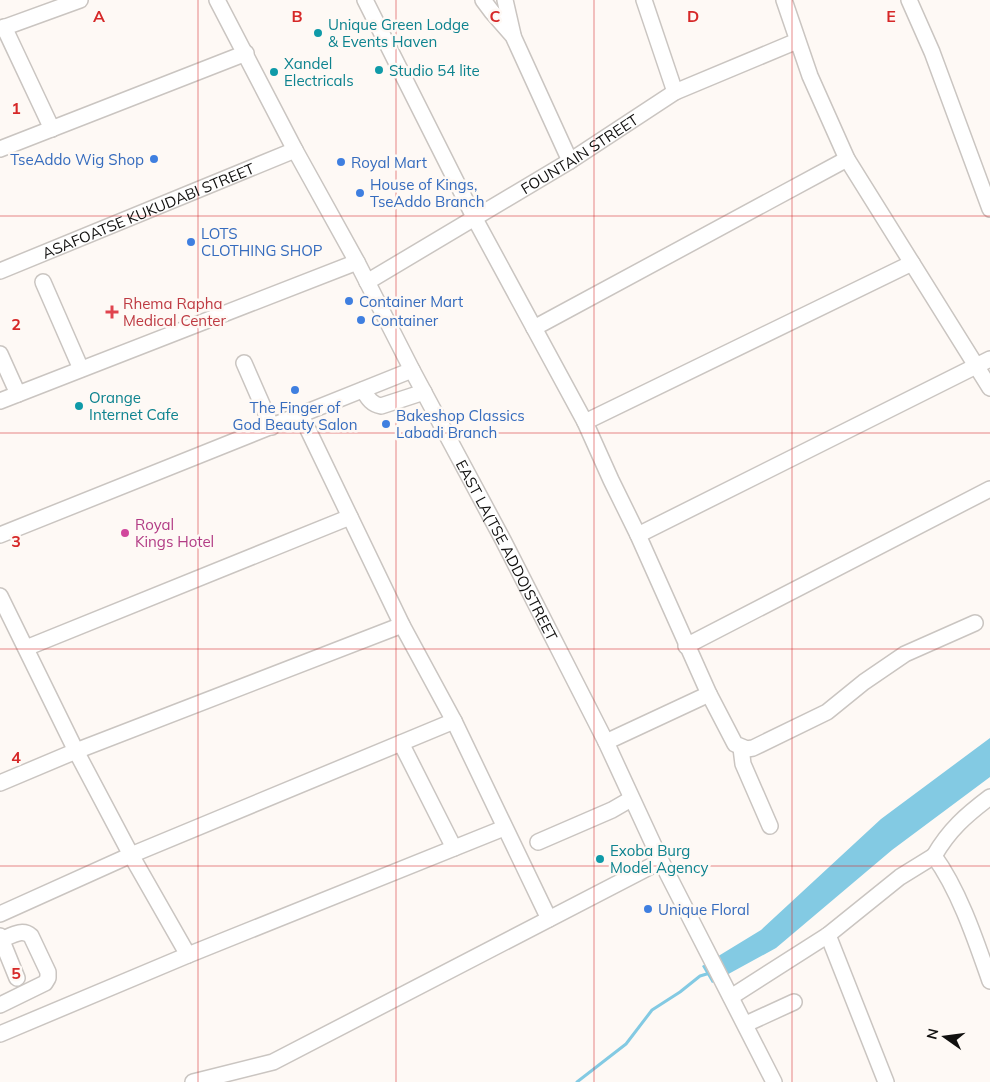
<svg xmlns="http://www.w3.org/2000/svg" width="990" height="1082" font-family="Mulish,sans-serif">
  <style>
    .water { fill: #83cae3 }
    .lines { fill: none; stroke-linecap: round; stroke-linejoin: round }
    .stream { stroke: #83cae3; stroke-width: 3 }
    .minor-casing { stroke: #cac5c1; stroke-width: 18 }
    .minor { stroke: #fff; stroke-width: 15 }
    .grid { fill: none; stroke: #d62828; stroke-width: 1; stroke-opacity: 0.55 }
    .culture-dot { fill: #0f9aa8; stroke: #fef9f5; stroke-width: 2 }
    .shop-dot { fill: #3f7fe0; stroke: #fef9f5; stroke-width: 2 }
    .health-dot { fill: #e0444e; stroke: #fef9f5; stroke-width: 2 }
    .hotel-dot { fill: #d1479c; stroke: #fef9f5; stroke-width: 2 }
    .labels { text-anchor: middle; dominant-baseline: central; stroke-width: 5; stroke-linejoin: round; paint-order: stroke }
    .culture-label { font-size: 15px; fill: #0d838f; stroke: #fef9f5; text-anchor: start }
    .street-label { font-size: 15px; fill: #11100f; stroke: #fef9f5 }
    .shop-label { font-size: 15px; fill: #366cbe; stroke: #fef9f5; text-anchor: start }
    .health-label { font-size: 15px; fill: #be3a42; stroke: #fef9f5; text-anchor: start }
    .hotel-label { font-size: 15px; fill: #b23c85; stroke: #fef9f5; text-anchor: start }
    .grid-label { font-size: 16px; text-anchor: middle; font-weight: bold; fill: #d62828; stroke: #fef9f5; stroke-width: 5; stroke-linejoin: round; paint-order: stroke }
  </style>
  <rect width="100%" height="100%" fill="#fef9f5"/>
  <polygon class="water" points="990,738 990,777 892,850 776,948 712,983 702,966 761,930 881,819"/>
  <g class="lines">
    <polyline class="stream" points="577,1082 626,1044 652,1010 680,992 700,976 710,973"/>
    <g class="minor-casing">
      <g id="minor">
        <path id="s1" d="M217 0 295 150 357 262 412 370 503 540 606 742 661 861 774 1082"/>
        <polyline points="365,0 475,219 585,422 611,480 638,535 709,694 606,742"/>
        <polyline points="483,0 492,12 513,36 570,161"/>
        <polyline points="505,0 513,35"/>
        <polyline points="644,0 675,92"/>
        <polyline points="784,0 810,76 847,159 990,388"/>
        <polyline points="909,0 932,52 990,209"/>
        <polyline points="4,27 52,129"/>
        <polyline points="0,29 80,0"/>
        <polyline points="0,149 246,53"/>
        <path id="s2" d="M0 271 295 150"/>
        <polyline points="43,282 81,369"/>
        <path id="s3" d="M367 282 570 161 675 92 797 41"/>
        <polyline points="534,328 847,159"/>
        <polyline points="0,354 18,394"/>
        <polyline points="244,363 272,427"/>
        <path d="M363 390C368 398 371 404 381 406L424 392"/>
        <polyline points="0,401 357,262"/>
        <polyline points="301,415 402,625 454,721 549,919"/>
        <polyline points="585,422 912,263"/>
        <polyline points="0,535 412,370"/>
        <polyline points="638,535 990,359"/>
        <polyline points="0,596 76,751 131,855 188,955"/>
        <polyline points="686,646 990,489"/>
        <polyline points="26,648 350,517"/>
        <polyline points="709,694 735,744 747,749 753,748 827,712 864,682 905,654 975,623"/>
        <polyline points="401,743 454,848"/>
        <polyline points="741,748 743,764 770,826"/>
        <polyline points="0,783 76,751 402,625"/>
        <polyline points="538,842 612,810 631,799"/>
        <path d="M934 856C949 830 966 815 990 797"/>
        <polyline points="0,914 131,855 454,721"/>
        <polyline points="828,935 886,1082"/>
        <polyline points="0,936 17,978"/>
        <path d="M731 997 828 935 900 877 934 856C959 890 976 941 990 981"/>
        <path d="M0 1005 45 983 48 978V972L31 936C22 928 11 936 1 940"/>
        <polyline points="746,1024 794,1002"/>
        <polyline points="0,1034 188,955 504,828"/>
        <polyline points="193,1082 273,1062 661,861"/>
      </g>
    </g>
    <use href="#minor" class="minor"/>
  </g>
  <path class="grid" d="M198 0V1082M396 0V1082M594 0V1082M792 0V1082M0 216H990M0 433H990M0 649H990M0 866H990"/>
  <g class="culture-dot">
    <circle cx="318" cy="33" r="5"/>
    <circle cx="379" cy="70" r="5"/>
    <circle cx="274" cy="72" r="5"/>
    <circle cx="79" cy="406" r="5"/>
    <circle cx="600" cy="859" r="5"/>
  </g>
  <g class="shop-dot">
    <circle cx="154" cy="159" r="5"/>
    <circle cx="341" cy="162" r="5"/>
    <circle cx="360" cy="193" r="5"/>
    <circle cx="191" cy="242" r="5"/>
    <circle cx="349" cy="301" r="5"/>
    <circle cx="361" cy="320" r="5"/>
    <circle cx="295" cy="390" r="5"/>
    <circle cx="386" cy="424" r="5"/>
    <circle cx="648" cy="909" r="5"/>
  </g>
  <path class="health-dot" d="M109.5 304.5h5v5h5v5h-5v5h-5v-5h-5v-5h5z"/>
  <circle class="hotel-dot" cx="125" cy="533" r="5"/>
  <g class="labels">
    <g class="culture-label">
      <text x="328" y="24">Unique Green Lodge<tspan x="328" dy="17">&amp; Events Haven</tspan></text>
      <text x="284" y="63">Xandel<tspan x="284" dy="17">Electricals</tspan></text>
      <text x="389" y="70">Studio 54 lite</text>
      <text x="89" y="397">Orange<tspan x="89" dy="17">Internet Cafe</tspan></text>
      <text x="610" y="850">Exoba Burg<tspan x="610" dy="17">Model Agency</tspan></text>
    </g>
    <g class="street-label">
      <text stroke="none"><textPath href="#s3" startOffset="248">FOUNTAIN STREET</textPath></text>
      <text stroke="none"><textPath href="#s2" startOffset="160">ASAFOATSE KUKUDABI STREET</textPath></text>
      <text stroke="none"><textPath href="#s1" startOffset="622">EAST LA(TSE ADDO)STREET</textPath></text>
    </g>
    <g class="shop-label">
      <text x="144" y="159" text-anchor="end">TseAddo Wig Shop</text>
      <text x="351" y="162">Royal Mart</text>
      <text x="370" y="184">House of Kings,<tspan x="370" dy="17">TseAddo Branch</tspan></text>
      <text x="201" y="233">LOTS<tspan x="201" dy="17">CLOTHING SHOP</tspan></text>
      <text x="359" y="301">Container Mart</text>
      <text x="371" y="320">Container</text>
      <text x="295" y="407" text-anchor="middle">The Finger of<tspan x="295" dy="17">God Beauty Salon</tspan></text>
      <text x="396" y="415">Bakeshop Classics<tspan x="396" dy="17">Labadi Branch</tspan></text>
      <text x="658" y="909">Unique Floral</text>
    </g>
    <g class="health-label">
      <text x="123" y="303">Rhema Rapha<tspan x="123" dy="17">Medical Center</tspan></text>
    </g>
    <g class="hotel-label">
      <text x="135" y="524">Royal<tspan x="135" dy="17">Kings Hotel</tspan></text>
    </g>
  </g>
  <g class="grid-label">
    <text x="99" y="22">A</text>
    <text x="297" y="22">B</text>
    <text x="495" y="22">C</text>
    <text x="693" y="22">D</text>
    <text x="891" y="22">E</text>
    <text x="16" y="114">1</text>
    <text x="16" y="330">2</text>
    <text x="16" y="547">3</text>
    <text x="16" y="763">4</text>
    <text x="16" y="979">5</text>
  </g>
  <g transform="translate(945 1037) rotate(284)" stroke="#fef9f5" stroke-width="4" paint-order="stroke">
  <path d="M0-4L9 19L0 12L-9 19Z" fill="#11100f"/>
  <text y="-8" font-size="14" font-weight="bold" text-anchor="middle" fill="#11100f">N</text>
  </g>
</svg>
